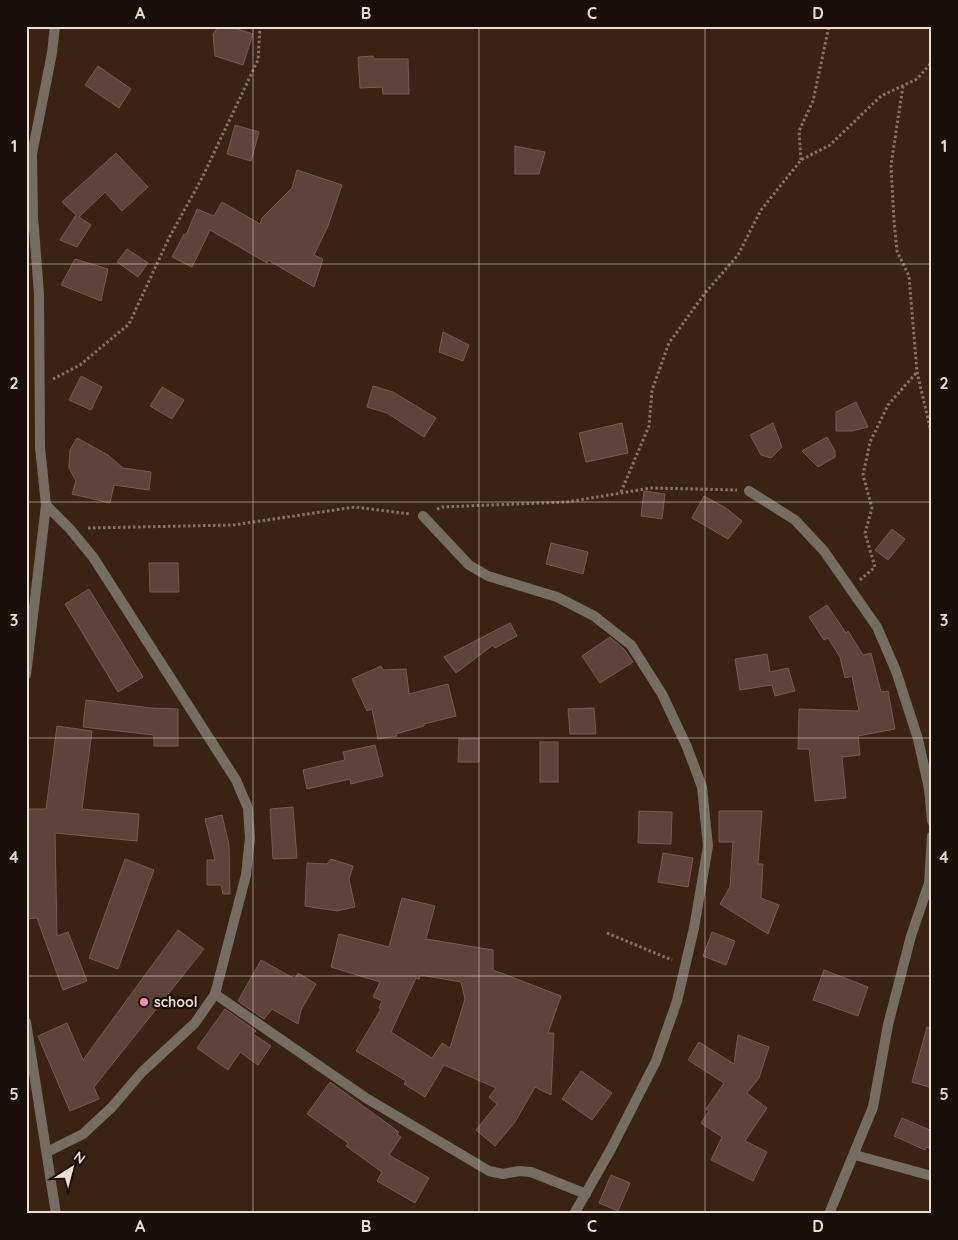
<svg xmlns="http://www.w3.org/2000/svg" width="958" height="1240" font-family="Quicksand,sans-serif">
  <style>
    .building { fill: #5f4239; stroke: #795a51; fill-rule: evenodd }
    .lines { fill: none; stroke-linecap: round; stroke-linejoin: round }
    .path { stroke: #867365; stroke-width: 3; stroke-dasharray: 2.5 2.5; stroke-linecap: butt }
    .street { stroke: #756d62; stroke-width: 10 }
    .grid { fill: none; stroke: #ecddd3; stroke-width: 1; stroke-opacity: 0.55 }
    .poi-dot { fill: #fd8ebf; stroke: #190f09; stroke-width: 2 }
    .labels { text-anchor: middle; dominant-baseline: central; stroke-width: 4.5; stroke-linejoin: round; paint-order: stroke }
    .poi-label { font-size: 14px; font-weight: bold; fill: #ecddd3; stroke: #190f09; text-anchor: start }
    .neatline { fill: none; stroke: #ecddd3; stroke-width: 2 }
    .grid-label { font-size: 16px; text-anchor: middle; font-weight: bold; fill: #ecddd3 }
  </style>
  <rect width="100%" height="100%" fill="#3a2313"/>
  <g class="building">
    <polygon points="219,26 228,26 253,34 243,65 215,56 213,34"/>
    <polygon points="373,56 374,59 408,59 409,94 383,94 382,87 360,88 358,57"/>
    <polygon points="98,66 131,89 119,108 85,85"/>
    <polygon points="235,125 259,132 251,161 227,154"/>
    <polygon points="515,146 545,152 539,174 515,174"/>
    <polygon points="116,153 148,187 122,211 105,192 79,217 91,225 77,247 60,240 76,215 62,202"/>
    <polygon points="297,170 342,185 328,226 314,255 323,259 314,287 268,260 267,263 210,230 192,267 172,257 184,234 186,235 197,209 214,216 222,202 260,224 262,218 292,188"/>
    <polygon points="127,249 148,263 138,277 117,262"/>
    <polygon points="75,259 108,269 101,301 61,285"/>
    <polygon points="443,332 469,345 463,361 439,352"/>
    <polygon points="81,376 102,387 91,410 69,400"/>
    <polygon points="373,386 393,392 436,418 424,437 387,413 367,407"/>
    <polygon points="162,387 184,400 172,419 150,406"/>
    <polygon points="856,402 868,427 852,431 836,431 836,412"/>
    <polygon points="622,423 628,453 586,462 579,433"/>
    <polygon points="773,423 782,447 771,458 761,455 750,435"/>
    <polygon points="827,437 835,451 835,457 818,467 802,451"/>
    <polygon points="77,438 108,455 123,468 151,472 149,490 114,485 110,503 72,494 76,481 69,468 70,450"/>
    <polygon points="644,491 665,494 662,519 641,516"/>
    <polygon points="704,496 726,508 742,521 728,539 692,518"/>
    <polygon points="892,529 905,539 888,560 875,550"/>
    <polygon points="551,543 588,552 583,574 546,564"/>
    <polygon points="149,563 178,563 179,592 150,592"/>
    <polygon points="89,589 143,677 118,692 65,604"/>
    <polygon points="827,605 846,633 848,631 863,655 871,653 881,692 888,691 895,729 858,736 860,755 842,757 846,798 815,801 809,749 798,749 799,709 859,711 852,676 845,678 840,657 828,638 824,640 809,617"/>
    <polygon points="510,623 517,636 495,648 493,645 456,673 444,657"/>
    <polygon points="610,637 624,649 633,662 600,683 582,656"/>
    <polygon points="767,654 770,672 788,668 795,691 775,696 772,685 740,690 735,659"/>
    <polygon points="381,666 383,670 406,669 409,694 448,684 456,716 424,724 424,726 396,734 397,736 378,739 372,709 367,711 352,679"/>
    <polygon points="86,700 151,708 178,709 178,746 154,746 154,735 83,727"/>
    <polygon points="594,708 596,734 570,734 568,709"/>
    <polygon points="57,726 92,731 82,809 139,814 137,841 55,833 57,936 68,932 87,981 63,990 37,918 26,919 26,809 46,809"/>
    <polygon points="459,739 479,739 479,762 458,762"/>
    <rect x="540" y="742" width="18" height="40"/>
    <polygon points="375,745 383,776 351,784 350,779 307,789 303,770 345,760 343,752"/>
    <polygon points="293,807 297,858 273,859 270,809"/>
    <polygon points="639,811 672,812 671,844 638,843"/>
    <polygon points="719,811 762,811 758,864 763,864 761,898 779,905 768,934 720,904 730,887 733,842 719,842"/>
    <polygon points="222,815 229,845 230,894 223,894 221,885 207,885 207,860 215,860 205,819"/>
    <polygon points="663,853 693,858 688,887 658,882"/>
    <polygon points="125,859 154,870 118,969 89,958"/>
    <polygon points="331,859 353,866 349,879 355,907 337,911 305,906 307,863 327,864"/>
    <path d="M402 898 435 906 426 939 493 950V970L561 996 548 1033H554L551 1095 535 1087 515 1122 495 1146 476 1130 497 1104 489 1097 496 1088 444 1065 425 1097 404 1084 406 1081 356 1051 381 1009 379 1008 382 1001 373 997 380 982 331 967 339 934 389 947ZM420 975 461 982 465 999 450 1048 442 1043 432 1058 391 1032 416 978 419 979Z"/>
    <polygon points="178,930 204,949 94,1087 99,1099 70,1111 38,1036 67,1023 83,1060"/>
    <polygon points="712,932 735,941 726,965 703,956"/>
    <polygon points="261,960 295,979 298,973 316,984 301,1010 298,1024 272,1009 264,1019 238,1001"/>
    <polygon points="824,970 868,987 858,1016 813,1000"/>
    <polygon points="225,1009 256,1031 253,1034 271,1046 258,1065 240,1052 228,1070 197,1048"/>
    <polygon points="927,1027 932,1028 932,1088 912,1082"/>
    <polygon points="738,1035 769,1047 759,1078 747,1093 767,1108 745,1141 767,1152 753,1181 711,1160 722,1137 701,1123 709,1111 706,1109 724,1083 688,1060 699,1042 734,1064"/>
    <polygon points="581,1071 612,1093 592,1120 562,1099"/>
    <polygon points="330,1082 399,1132 397,1134 401,1137 389,1155 429,1178 415,1203 377,1181 382,1172 346,1146 348,1143 307,1114"/>
    <polygon points="902,1118 932,1131 932,1149 926,1147 925,1150 894,1136"/>
    <polygon points="611,1175 630,1183 618,1211 599,1203"/>
  </g>
  <g class="lines">
    <g class="path">
      <polyline points="903,86 891,165 894,221 897,251 909,276 917,372 932,436"/>
      <polyline points="801,160 799,131 813,101 829,26"/>
      <polyline points="53,379 80,365 129,324 169,238 202,178 258,60 260,26"/>
      <polyline points="621,492 649,426 652,390 669,343 705,293 738,255 761,210 801,160 830,145 881,96 917,79 932,62"/>
      <polyline points="437,509 442,507 567,502 651,488 737,490"/>
      <polyline points="88,528 233,525 355,507 410,514"/>
      <polyline points="860,580 875,567 865,533 872,508 863,475 870,442 888,405 917,372"/>
      <polyline points="607,933 672,960"/>
    </g>
    <g class="street">
      <polyline points="749,491 795,520 824,551 877,627 896,671 918,739 929,789 932,821"/>
      <polyline points="46,505 70,529 93,557 236,780 248,808 250,838 246,875 215,994 195,1023 142,1072 112,1107 83,1134 47,1152"/>
      <polyline points="423,516 469,565 488,576 557,597 594,616 631,645 662,694 687,747 702,787 708,846 694,928 677,1001 656,1061 611,1149 574,1214"/>
      <polyline points="26,675 46,505 40,447 39,294 33,216 32,154 52,53 55,26"/>
      <polyline points="215,994 366,1098 489,1171 503,1174 519,1171 531,1172 586,1194"/>
      <polyline points="26,1022 56,1214"/>
      <polyline points="855,1155 932,1176"/>
      <polyline points="829,1214 873,1107 888,1025 911,936 929,883 932,836"/>
    </g>
  </g>
  <path class="grid" d="M253 26V1214M479 26V1214M705 26V1214M26 264H932M26 502H932M26 738H932M26 976H932"/>
  <circle class="poi-dot" cx="144" cy="1002" r="5"/>
  <g class="labels">
    <g class="poi-label">
      <text x="154" y="1002">school</text>
    </g>
  </g>
  <rect width="958" height="1240" fill="none" stroke="#190f09" stroke-width="55"/>
  <g transform="translate(72 1168) rotate(36)" stroke="#190f09" stroke-width="4" paint-order="stroke">
  <path d="M0-4L9 19L0 12L-9 19Z" fill="#ecddd3"/>
  <text y="-8" font-size="14" font-weight="bold" text-anchor="middle" fill="#ecddd3">N</text>
  </g>
  <rect x="28" y="28" width="902" height="1184" class="neatline"/>
  <g class="grid-label">
    <text x="140" y="19">A</text>
    <text x="366" y="19">B</text>
    <text x="592" y="19">C</text>
    <text x="818" y="19">D</text>
    <text x="14" y="152">1</text>
    <text x="944" y="152">1</text>
    <text x="14" y="389">2</text>
    <text x="944" y="389">2</text>
    <text x="14" y="626">3</text>
    <text x="944" y="626">3</text>
    <text x="14" y="863">4</text>
    <text x="944" y="863">4</text>
    <text x="14" y="1100">5</text>
    <text x="944" y="1100">5</text>
    <text x="140" y="1232">A</text>
    <text x="366" y="1232">B</text>
    <text x="592" y="1232">C</text>
    <text x="818" y="1232">D</text>
  </g>
</svg>
